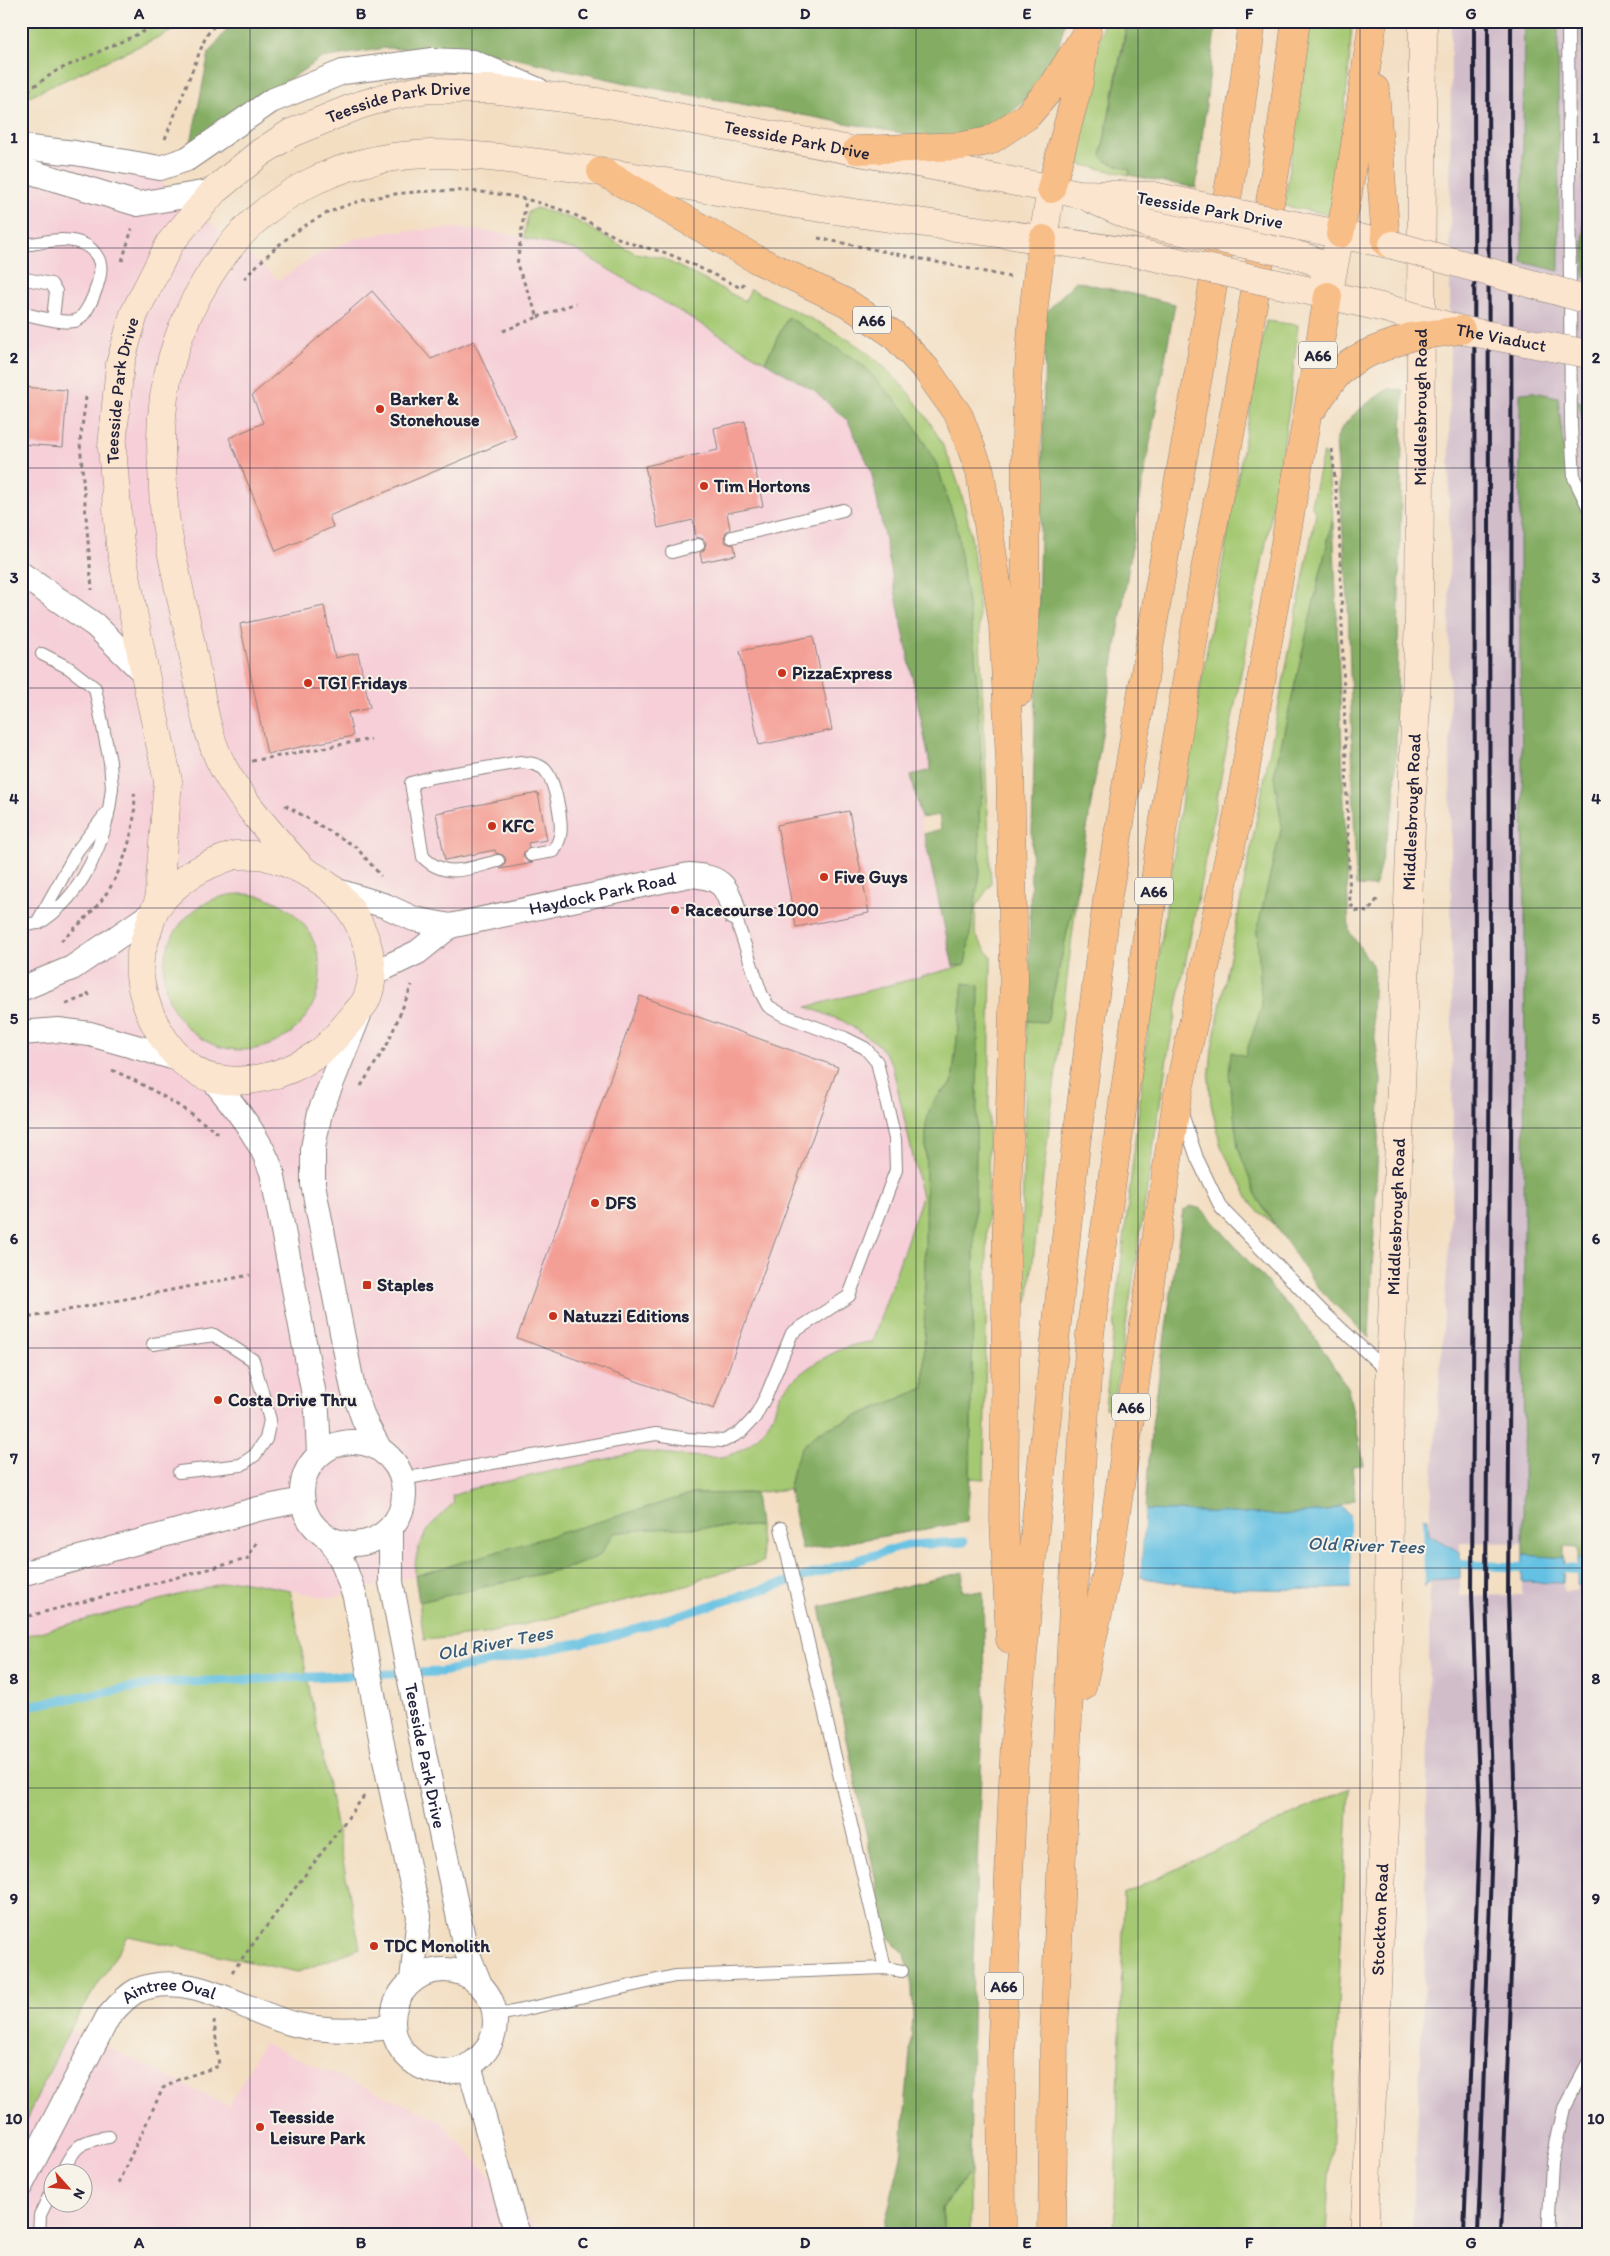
<svg xmlns="http://www.w3.org/2000/svg" width="1610" height="2256" font-family="Itim,sans-serif">
  <style>
    .built { fill: #f6cfd8; fill-rule: evenodd }
    .industrial { fill: #d1bdca }
    .green { fill: #a5c972; stroke: #647656 }
    .forest { fill: #84ad64; stroke: #536850 }
    .water { fill: #65c1e3; stroke: #44728f }
    .pier { fill: #f3dec2 }
    .lines { fill: none; stroke-linecap: round; stroke-linejoin: round }
    .stream { stroke: #65c1e3; stroke-width: 9 }
    .building { fill: #f49f95 }
    .lane-casing { stroke: #8a807e; stroke-width: 14 }
    .street-casing { stroke: #8a807e; stroke-width: 26 }
    .secondary-casing { stroke: #8a807e; stroke-width: 29 }
    .highway-casing { stroke: #8a807e; stroke-width: 29 }
    .path { stroke: #8a807e; stroke-width: 3; stroke-dasharray: 4 4; stroke-linecap: butt }
    .lane { stroke: #fff; stroke-width: 12 }
    .street { stroke: #fff; stroke-width: 24 }
    .secondary { stroke: #fce5cf; stroke-width: 28 }
    .highway { stroke: #f7be88; stroke-width: 28 }
    .rail { stroke: #22223b; stroke-width: 4 }
    .secondary-bridge-casing { stroke: #8a807e; stroke-width: 29; stroke-linecap: butt }
    .highway-bridge-casing { stroke: #8a807e; stroke-width: 29; stroke-linecap: butt }
    .secondary-bridge { stroke: #fce5cf; stroke-width: 28 }
    .highway-bridge { stroke: #f7be88; stroke-width: 28 }
    .grid { fill: none; stroke: #22223b; stroke-width: 1; stroke-opacity: 0.55 }
    .poi-dot { fill: #c8321e; stroke: #f7f3e8; stroke-width: 2 }
    .labels { text-anchor: middle; dominant-baseline: central; stroke-width: 4; stroke-linejoin: round; paint-order: stroke }
    .shield { fill: #f7f3e8; stroke: #62616f; stroke-width: 1 }
    .shield-label { font-size: 16px; font-weight: bold; fill: #22223b }
    .street-label { font-size: 18px; fill: #22223b; stroke: #f7f3e8 }
    .poi-label { font-size: 18px; font-weight: bold; fill: #22223b; stroke: #f7f3e8; text-anchor: start }
    .water-label { font-size: 19px; font-style: italic; fill: #395a76; stroke: #f7f3e8 }
    .neatline { fill: none; stroke: #22223b; stroke-width: 2 }
    .grid-label { font-size: 16px; text-anchor: middle; font-weight: bold; fill: #22223b }
  </style>
  <rect width="100%" height="100%" fill="#f7f3e8"/>
  <filter id="ink" filterUnits="userSpaceOnUse"><feTurbulence type="fractalNoise" baseFrequency=".02" numOctaves="2"/><feDisplacementMap in="SourceGraphic" scale="10" xChannelSelector="R" yChannelSelector="G"/><feConvolveMatrix kernelMatrix="1 2 1 2 8 2 1 2 1" color-interpolation-filters="sRGB"/></filter>
  <filter id="wash" filterUnits="userSpaceOnUse"><feTurbulence type="fractalNoise" baseFrequency=".0096" numOctaves="4" result="noise"/><feDisplacementMap in="SourceGraphic" scale="20" xChannelSelector="R" yChannelSelector="G"/><feGaussianBlur stdDeviation="1.12" result="paint"/><feColorMatrix in="noise" values="0 0 0 0 0 0 0 0 0 0 0 0 0 0 0 0 0 1.4 0 .05"/><feComposite in="paint" operator="in"/></filter>
  <g filter="url(#wash)">
    <rect width="100%" height="100%" fill="#f3dec2"/>
    <g class="built">
      <polygon points="21,134 137,162 279,280 316,255 356,239 390,232 460,228 510,234 576,250 813,390 848,421 871,470 931,770 911,775 953,966 924,1388 793,1468 789,1489 755,1493 692,1494 483,1559 328,1598 235,1580 21,1637"/>
      <path d="M70 2029 229 2106 263 2043 440 2120 542 2235H21V2130ZM52 2174H82V2204H52Z"/>
    </g>
    <g class="industrial">
      <polygon points="1451,21 1589,21 1589,1558 1578,1558 1578,1548 1564,1547 1564,1558 1523,1555 1522,1543 1460,1542 1460,1552 1429,1535 1453,1183 1449,586"/>
      <polygon points="1460,1578 1460,1596 1522,1595 1522,1582 1563,1583 1563,1591 1577,1591 1577,1585 1589,1586 1589,2235 1412,2235 1425,1960 1430,1580"/>
    </g>
    <g class="green">
      <polygon points="21,21 194,21 21,100"/>
      <polygon points="1104,21 1127,21 1101,156 1106,161 1130,170 1129,175 1069,162"/>
      <polygon points="1307,21 1352,21 1348,79 1332,215 1285,206"/>
      <path d="M536 208 573 219 635 253 662 258 745 301 751 289C795 312 845 331 882 365 979 456 976 560 982 683 985 750 988 817 991 884L976 906 975 934 991 957 984 1479 970 1478 979 985 963 983 952 1084 941 1092 926 1124 924 1388 817 1433 793 1468 789 1489 755 1493 692 1494 483 1559 415 1576C413 1544 431 1522 454 1503L452 1496 471 1489 638 1452C663 1451 711 1462 730 1455 748 1448 765 1433 773 1414 776 1408 777 1398 781 1393 800 1369 842 1343 872 1342L922 1197 892 1064 878 1044 843 1021 807 1007 965 965 980 872 979 811 983 791 975 652 957 528 937 465 788 317 765 362 576 250 524 238 528 212Z"/>
      <polygon points="1266,321 1298,325 1290,402 1278,480 1167,1058 1113,1410 1105,1408 1145,1054 1190,744"/>
      <polygon points="1323,453 1326,455 1333,518 1274,776 1282,826 1257,930 1262,1007 1245,1056 1231,1052 1257,1198 1274,1225 1253,1206 1221,1147 1211,1104 1209,1080 1212,1049 1316,513 1311,505"/>
      <polygon points="1079,879 1028,1302 1020,1303 1027,1021 1047,1022"/>
      <circle cx="242" cy="972" r="78"/>
      <polygon points="759,1526 763,1562 701,1578 690,1585 484,1634 424,1640 419,1602 574,1566 599,1556 613,1533 649,1529"/>
      <polygon points="235,1580 290,1590 360,1948 298,1972 128,1936 70,2029 21,2130 21,1637"/>
      <polygon points="1349,1788 1326,2235 1114,2235 1124,1894"/>
      <polygon points="970,2171 970,2235 944,2235 942,2208"/>
    </g>
    <g class="forest">
      <path d="M233 21H1065C1060 40 1056 64 1044 80 1022 110 984 134 947 138 936 139 923 136 912 135L636 85 495 54 386 48 322 58 191 143 209 53Z"/>
      <polygon points="1128,21 1216,21 1196,188 1129,175 1130,170 1106,161 1101,156"/>
      <polygon points="1524,21 1558,21 1559,271 1522,262"/>
      <polygon points="1582,21 1589,21 1589,278 1584,277"/>
      <polygon points="1076,281 1175,304 1138,509 1079,879 1047,1022 1027,1021 1046,312"/>
      <polygon points="788,317 862,364 909,415 937,465 957,528 975,652 983,791 979,811 980,872 965,965 953,966 924,834 941,829 939,815 921,818 911,775 931,770 871,470 848,421 813,390 765,362"/>
      <path d="M1388 389 1403 390 1395 802 1375 887 1356 886 1348 600 1336 441C1342 419 1369 402 1388 389Z"/>
      <polygon points="1534,392 1558,397 1566,472 1589,522 1589,1558 1578,1558 1578,1548 1564,1547 1564,1558 1523,1555 1525,908 1520,660 1520,393"/>
      <polygon points="1578,401 1589,403 1589,446"/>
      <polygon points="1333,518 1349,931 1374,968 1372,1016 1381,1080 1369,1338 1317,1287 1257,1198 1238,1148 1229,1074 1231,1052 1245,1056 1262,1007 1257,930 1282,826 1274,776"/>
      <path d="M963 983 979 985 970 1478 967 1522 802 1550 789 1489 793 1468 802 1447 817 1433 924 1388 926 1124C930 1103 935 1097 952 1084Z"/>
      <polygon points="1190,1206 1202,1209 1312,1333 1348,1389 1364,1465 1352,1466 1355,1499 1327,1511 1283,1515 1145,1510 1151,1433 1181,1223 1183,1211"/>
      <polygon points="755,1493 759,1526 649,1529 614,1533 599,1556 574,1566 419,1602 415,1576 692,1494"/>
      <polygon points="963,1572 962,1591 983,1592 985,1681 973,1959 970,2171 942,2208 944,2235 882,2235 901,2157 913,2018 912,1986 905,1954 887,1936 820,1607"/>
    </g>
    <g class="water">
      <path d="M1342 1506 1350 1516 1428 1518 1429 1535 1460 1552V1578L1430 1580 1425 1586C1331 1588 1233 1596 1140 1577L1145 1510 1283 1515 1327 1511Z"/>
      <polygon points="1523,1555 1564,1558 1563,1583 1522,1582"/>
      <polygon points="1578,1558 1589,1558 1589,1586 1577,1585"/>
    </g>
    <g class="pier">
      <polygon points="1145,1508 1140,1580 1138,1577 1143,1510"/>
      <polygon points="1350,1512 1423,1514 1424,1588 1351,1590"/>
    </g>
    <g class="lines">
      <g class="stream">
        <polyline points="1449,1564 1534,1568"/>
        <polyline points="1552,1568 1589,1570"/>
        <polyline points="21,1707 159,1683 441,1672 608,1637 907,1545 964,1542"/>
      </g>
    </g>
    <g id="blocks">
      <g class="building">
        <polygon points="372,291 431,359 474,341 516,437 329,516 333,527 276,551 229,438 263,423 252,395"/>
        <polygon points="21,387 67,390 63,447 21,444"/>
        <polygon points="745,421 763,506 727,513 730,529 726,532 724,538 726,543 734,545 736,555 702,562 700,553 704,550 706,543 703,539 696,537 693,520 658,528 645,466 718,450 714,428"/>
        <polygon points="324,606 335,658 358,653 370,708 348,713 353,736 267,754 240,624"/>
        <polygon points="813,636 832,730 759,745 740,651"/>
        <polygon points="538,793 547,840 528,843 529,847 524,852 523,857 528,862 533,863 500,869 504,866 506,859 503,855 496,853 495,850 445,860 436,813"/>
        <polygon points="849,811 869,913 796,927 777,825"/>
        <polygon points="640,996 838,1067 714,1409 517,1338"/>
      </g>
    </g>
  </g>
  <g filter="url(#ink)">
    <use href="#blocks" fill-opacity="0" stroke="#8a807e" stroke-width="1"/>
    <g class="lines">
      <g class="lane-casing">
        <g id="lane">
          <polyline points="1568,21 1571,426 1574,478 1589,509"/>
          <polyline points="21,278 51,284 56,291 53,319"/>
          <path d="M21 313C35 316 62 324 75 321 88 318 103 276 100 264 99 257 93 250 87 246 69 236 49 241 31 244"/>
          <polyline points="732,537 843,510"/>
          <polyline points="672,552 698,545"/>
          <path d="M498 861C470 868 446 880 423 857L411 783 432 777 521 762C529 763 538 764 544 769 555 779 563 822 560 836 559 841 556 846 554 851L531 855"/>
          <path d="M39 923C77 900 98 857 108 815"/>
          <polyline points="21,926 37,923 77,851 109,810 112,788 110,762 95,688 69,668 42,654"/>
          <polyline points="1181,1111 1197,1158 1221,1208 1322,1311 1389,1373"/>
          <polyline points="153,1344 214,1335 253,1360 270,1420 266,1439 255,1455 241,1465 179,1472"/>
          <polyline points="402,1479 656,1434 688,1439 724,1441 741,1432 755,1417 767,1394 792,1333 849,1296 896,1170 895,1139 877,1062 865,1048 845,1038 783,1015 768,1006 761,993 734,913"/>
          <polyline points="781,1528 885,1968"/>
          <polyline points="495,2016 675,1976 885,1968 902,1971"/>
          <path d="M61 2174C74 2148 79 2140 109 2137"/>
          <polyline points="39,2235 40,2215 52,2190"/>
          <polyline points="1548,2235 1552,2163 1564,2108 1589,2061"/>
        </g>
      </g>
      <g class="street-casing">
        <g id="street">
          <polyline points="21,147 75,153 160,168 187,159 271,101 343,72 433,60 473,62 538,90"/>
          <polyline points="21,169 138,204 214,191"/>
          <polyline points="21,574 95,625 145,674"/>
          <path id="s1" d="M334 890 386 906 414 919 450 926 689 875C720 877 727 884 734 913"/>
          <polyline points="372,974 418,952 450,926"/>
          <polyline points="21,989 72,968 154,912"/>
          <polyline points="359,1015 320,1112 313,1148 313,1184 353,1389 364,1420 379,1448"/>
          <polyline points="21,1033 58,1030 90,1034 179,1059"/>
          <path d="M211 1077C235 1108 259 1135 272 1172L317 1411 319 1454"/>
          <circle cx="353" cy="1493" r="51"/>
          <path id="s2" d="M391 1527V1582L425 1758 465 1947 479 1982"/>
          <polyline points="331,1540 343,1563 355,1597 386,1765 419,1916 412,1980"/>
          <polyline points="21,1574 258,1509 302,1500"/>
          <circle cx="444" cy="2021" r="51"/>
          <polyline points="469,2065 514,2224 519,2235"/>
          <path id="s3" d="M21 2185 108 2017C116 2008 125 1997 136 1991 190 1967 247 2014 298 2025 329 2032 361 2030 393 2027"/>
        </g>
      </g>
      <g class="secondary-casing">
        <g id="secondary">
          <polyline points="1091,199 1148,224"/>
          <polyline points="1299,226 1393,245"/>
          <polyline points="1043,239 1051,189"/>
          <path d="M1293 254C1324 263 1324 263 1328 294"/>
          <polyline points="1288,286 1385,308"/>
          <polyline points="1328,296 1340,234"/>
          <path d="M235 855C244 855 256 854 265 856 288 862 314 874 332 889 361 913 383 967 365 1002 362 1007 356 1012 353 1017 342 1029 330 1046 316 1055 286 1075 247 1086 212 1078 170 1068 135 1000 140 959 141 950 145 940 148 930 151 922 152 913 157 906 177 879 204 865 235 855Z"/>
          <path d="M304 871C275 839 246 807 224 769 206 736 201 695 194 659 185 614 174 569 166 523 163 505 163 485 162 466 157 400 172 336 207 279 256 198 337 156 431 154 475 154 518 160 561 166 640 176 717 192 795 204 910 222 1027 236 1142 254"/>
          <path id="s4" d="M158 905 168 781 145 674 120 544 112 447 120 364 134 314 170 243 214 191 260 153 291 133 357 106 386 97 426 89H491L604 103 1079 194 1153 196"/>
          <path id="s5" d="M1364 2235 1373 2079 1387 1756 1390 1373 1419 618 1423 21"/>
        </g>
      </g>
      <g class="highway-casing">
        <g id="highway">
          <polyline points="1375,89 1386,243"/>
          <polyline points="857,150 962,146 989,141 1027,116 1055,83 1087,32"/>
          <polyline points="601,171 756,259 847,303 893,334 926,369 959,416 980,471 1003,624 1010,760 1014,979 1007,1204 1004,1520 1010,1639"/>
          <polyline points="1051,189 1079,82 1084,47"/>
          <polyline points="1340,234 1348,193 1373,21"/>
          <path d="M1314 407C1336 373 1345 360 1386 346"/>
          <path d="M1019 692C1029 607 1024 520 1026 435 1028 369 1032 303 1043 239"/>
          <polyline points="1082,1687 1108,1567 1177,1099 1237,819 1328,296"/>
          <polyline points="1002,2235 1001,2058 1015,1738 1033,1548 1075,1153 1107,901 1163,565 1199,371 1236,144 1252,21"/>
          <polyline points="1052,2235 1054,2034 1075,1559 1090,1334 1163,825 1204,575 1241,376 1278,154 1296,21"/>
        </g>
      </g>
      <g class="path">
        <polyline points="21,95 56,71 167,21"/>
        <polyline points="165,139 206,36 218,21"/>
        <polyline points="818,238 1010,277"/>
        <polyline points="122,261 132,229"/>
        <path d="M244 279C302 216 349 194 434 191 478 189 522 195 564 211 588 219 609 236 633 244 643 248 655 249 666 253 691 263 716 276 741 288L744 283"/>
        <polyline points="538,317 576,303"/>
        <polyline points="503,331 538,317 517,265 526,199"/>
        <polyline points="86,397 80,442 92,590"/>
        <polyline points="1332,449 1339,521 1350,904 1357,911 1368,912 1379,897"/>
        <polyline points="252,761 371,739"/>
        <polyline points="285,805 356,847 381,876"/>
        <path d="M61 941C77 926 94 912 106 894 124 868 138 823 134 791"/>
        <polyline points="66,1004 89,995 86,990"/>
        <path d="M112 1070C151 1087 186 1109 220 1135"/>
        <polyline points="361,1086 388,1043 412,985"/>
        <polyline points="21,1319 250,1275"/>
        <polyline points="21,1618 247,1559 258,1540"/>
        <polyline points="232,1972 365,1795"/>
        <polyline points="118,2183 163,2088 180,2079 219,2066 214,2021"/>
      </g>
      <use href="#lane" class="lane"/>
      <use href="#street" class="street"/>
      <use href="#secondary" class="secondary"/>
      <use href="#highway" class="highway"/>
      <g class="rail">
        <polyline points="1464,2235 1480,1813 1472,1595 1475,1003 1474,21"/>
        <polyline points="1478,2235 1493,1814 1486,1596 1490,1004 1488,21"/>
        <polyline points="1501,2235 1516,1839 1508,1595 1512,1004 1511,21"/>
      </g>
      <g class="secondary-bridge-casing">
        <g id="secondary-bridge">
          <polyline points="1153,196 1299,226"/>
          <polyline points="1148,224 1293,254"/>
          <polyline points="1393,245 1589,300"/>
          <polyline points="1142,254 1288,286"/>
          <path id="s6" d="M1385 308 1461 330 1589 354"/>
        </g>
      </g>
      <g class="highway-bridge-casing">
        <polyline id="highway-bridge" points="1386,346 1410,337 1461,330"/>
      </g>
      <use href="#secondary-bridge" class="secondary-bridge"/>
      <use href="#highway-bridge" class="highway-bridge"/>
    </g>
  </g>
  <path class="grid" d="M250 21V2235M472 21V2235M694 21V2235M916 21V2235M1138 21V2235M1360 21V2235M21 248H1589M21 468H1589M21 688H1589M21 908H1589M21 1128H1589M21 1348H1589M21 1568H1589M21 1788H1589M21 2008H1589"/>
  <g class="poi-dot">
    <circle cx="380" cy="409" r="5"/>
    <circle cx="704" cy="486" r="5"/>
    <circle cx="782" cy="673" r="5"/>
    <circle cx="308" cy="683" r="5"/>
    <circle cx="492" cy="826" r="5"/>
    <circle cx="824" cy="877" r="5"/>
    <circle cx="675" cy="910" r="5"/>
    <circle cx="595" cy="1203" r="5"/>
    <rect x="362" y="1280" width="10" height="10" rx="2.5"/>
    <circle cx="553" cy="1316" r="5"/>
    <circle cx="218" cy="1400" r="5"/>
    <circle cx="374" cy="1946" r="5"/>
    <circle cx="260" cy="2127" r="5"/>
  </g>
  <g class="labels">
    <g class="shield">
      <rect x="853" y="306.5" width="38" height="27" rx="4"/>
      <rect x="1299" y="341.5" width="38" height="27" rx="4"/>
      <rect x="1135" y="877.5" width="38" height="27" rx="4"/>
      <rect x="1112" y="1393.5" width="38" height="27" rx="4"/>
      <rect x="985" y="1972.5" width="38" height="27" rx="4"/>
    </g>
    <g class="shield-label">
      <text x="872" y="320">A66</text>
      <text x="1318" y="355">A66</text>
      <text x="1154" y="891">A66</text>
      <text x="1131" y="1407">A66</text>
      <text x="1004" y="1986">A66</text>
    </g>
    <g class="street-label">
      <text stroke="none"><textPath href="#s4" startOffset="956">Teesside Park Drive</textPath></text>
      <text stroke="none"><textPath href="#s4" startOffset="1361">Teesside Park Drive</textPath></text>
      <text transform="translate(1210 210) rotate(10)">Teesside Park Drive</text>
      <text stroke="none"><textPath href="#s6" startOffset="120">The Viaduct</textPath></text>
      <text stroke="none"><textPath href="#s4" startOffset="521">Teesside Park Drive</textPath></text>
      <text stroke="none"><textPath href="#s5" startOffset="1829">Middlesbrough Road</textPath></text>
      <text stroke="none"><textPath href="#s5" startOffset="1424">Middlesbrough Road</textPath></text>
      <text stroke="none"><textPath href="#s1" startOffset="278">Haydock Park Road</textPath></text>
      <text stroke="none"><textPath href="#s5" startOffset="1019">Middlesbrough Road</textPath></text>
      <text stroke="none"><textPath href="#s2" startOffset="232">Teesside Park Drive</textPath></text>
      <text stroke="none"><textPath href="#s5" startOffset="316">Stockton Road</textPath></text>
      <text stroke="none"><textPath href="#s3" startOffset="261">Aintree Oval</textPath></text>
    </g>
    <g class="poi-label">
      <text x="390" y="399">Barker &amp;<tspan x="390" dy="21">Stonehouse</tspan></text>
      <text x="714" y="486">Tim Hortons</text>
      <text x="792" y="673">PizzaExpress</text>
      <text x="318" y="683">TGI Fridays</text>
      <text x="502" y="826">KFC</text>
      <text x="834" y="877">Five Guys</text>
      <text x="685" y="910">Racecourse 1000</text>
      <text x="605" y="1203">DFS</text>
      <text x="377" y="1285">Staples</text>
      <text x="563" y="1316">Natuzzi Editions</text>
      <text x="228" y="1400">Costa Drive Thru</text>
      <text x="384" y="1946">TDC Monolith</text>
      <text x="270" y="2117">Teesside<tspan x="270" dy="21">Leisure Park</tspan></text>
    </g>
    <g class="water-label">
      <text transform="translate(1366 1545) rotate(2)">Old River Tees</text>
      <text transform="translate(495 1643) rotate(-11)">Old River Tees</text>
    </g>
  </g>
  <rect width="1610" height="2256" fill="none" stroke="#f7f3e8" stroke-width="55"/>
  <g transform="translate(68 2188) rotate(117)"><circle r="24" fill="#f7f3e8" stroke="#a29fa3"/>
  <path d="M0-4L9 19L0 12L-9 19Z" fill="#c8321e"/>
  <text y="-8" font-size="14" font-weight="bold" text-anchor="middle" fill="#22223b">N</text>
  </g>
  <rect x="28" y="28" width="1554" height="2200" class="neatline"/>
  <g class="grid-label">
    <text x="139" y="19">A</text>
    <text x="361" y="19">B</text>
    <text x="583" y="19">C</text>
    <text x="805" y="19">D</text>
    <text x="1027" y="19">E</text>
    <text x="1249" y="19">F</text>
    <text x="1471" y="19">G</text>
    <text x="14" y="143">1</text>
    <text x="1596" y="143">1</text>
    <text x="14" y="363">2</text>
    <text x="1596" y="363">2</text>
    <text x="14" y="583">3</text>
    <text x="1596" y="583">3</text>
    <text x="14" y="804">4</text>
    <text x="1596" y="804">4</text>
    <text x="14" y="1024">5</text>
    <text x="1596" y="1024">5</text>
    <text x="14" y="1244">6</text>
    <text x="1596" y="1244">6</text>
    <text x="14" y="1464">7</text>
    <text x="1596" y="1464">7</text>
    <text x="14" y="1684">8</text>
    <text x="1596" y="1684">8</text>
    <text x="14" y="1904">9</text>
    <text x="1596" y="1904">9</text>
    <text x="14" y="2124">10</text>
    <text x="1596" y="2124">10</text>
    <text x="139" y="2248">A</text>
    <text x="361" y="2248">B</text>
    <text x="583" y="2248">C</text>
    <text x="805" y="2248">D</text>
    <text x="1027" y="2248">E</text>
    <text x="1249" y="2248">F</text>
    <text x="1471" y="2248">G</text>
  </g>
</svg>
